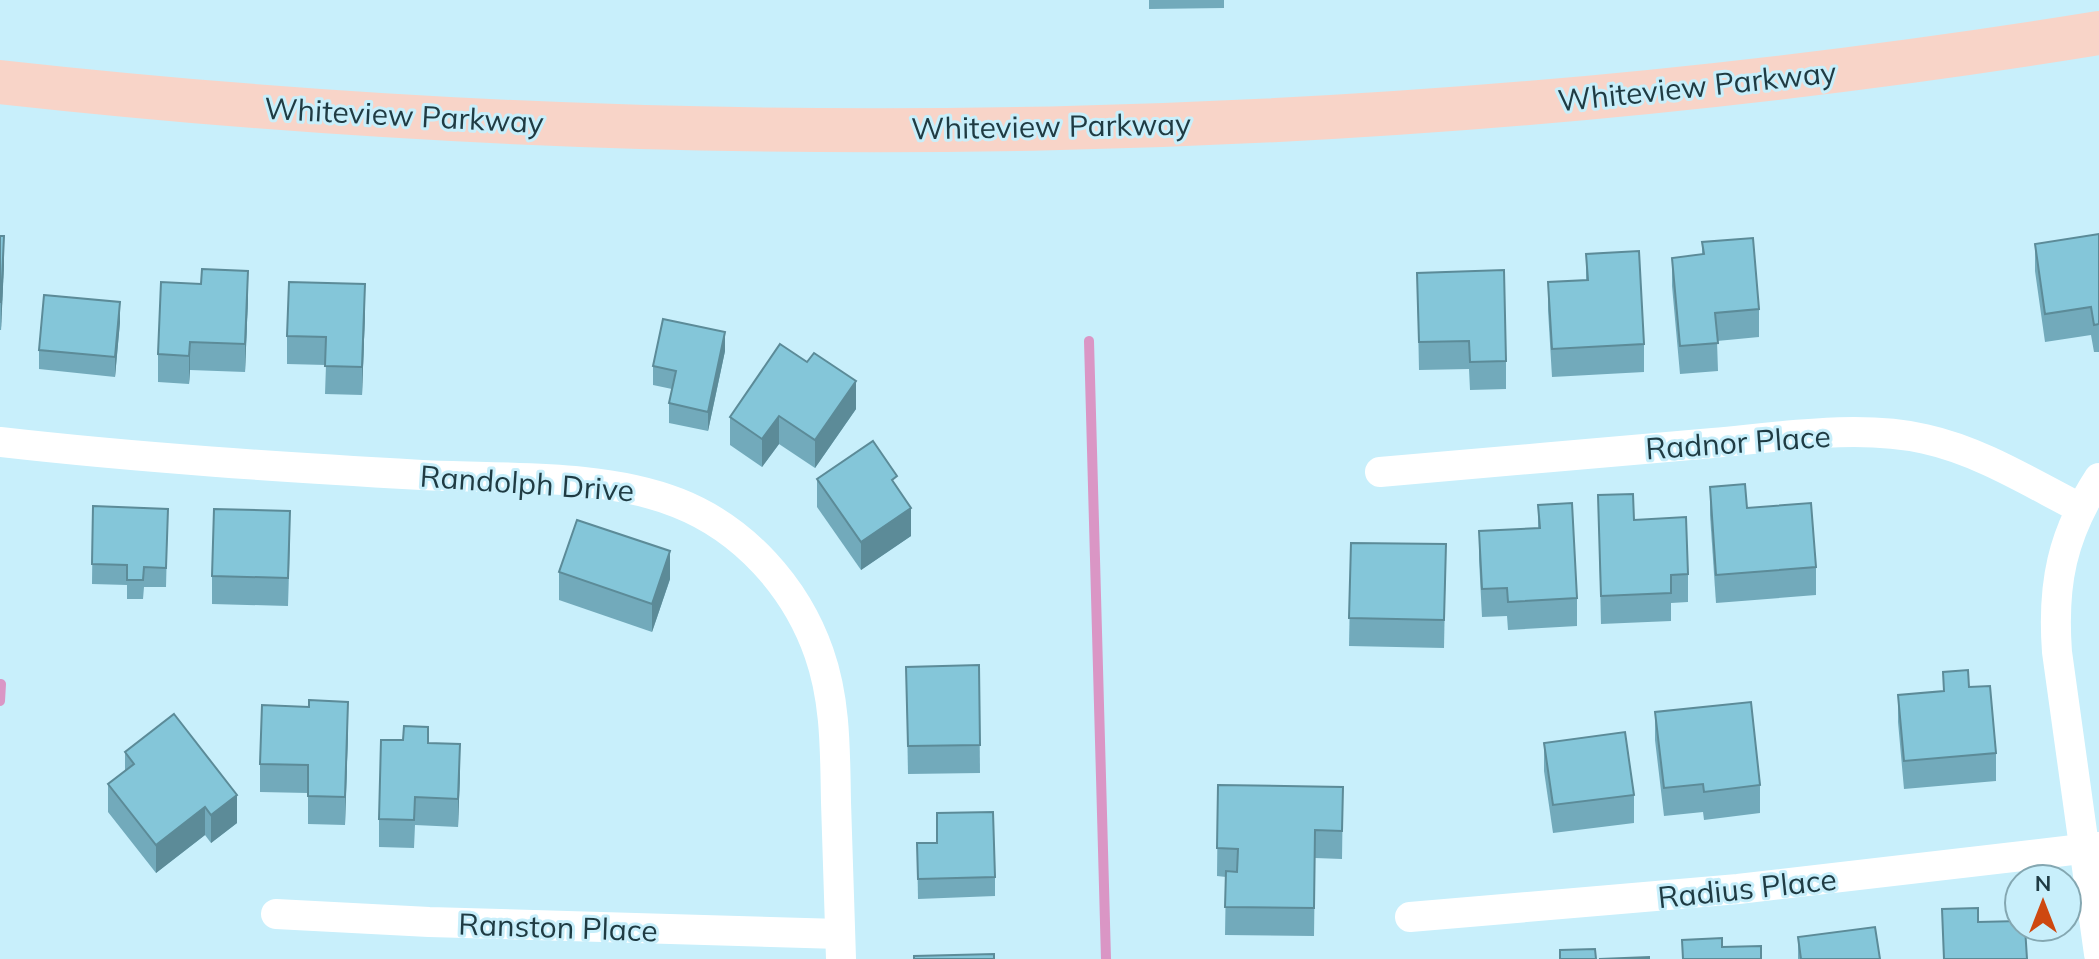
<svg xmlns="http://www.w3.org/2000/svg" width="2099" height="959" font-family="Mulish,sans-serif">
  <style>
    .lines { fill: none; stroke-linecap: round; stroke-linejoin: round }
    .stream { stroke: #da96c5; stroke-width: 10 }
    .street { stroke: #fff; stroke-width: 30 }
    .secondary { stroke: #f8d4c8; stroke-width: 44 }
    .wall { fill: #72aabb }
    .shaded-wall { fill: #5c8b98 }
    .building { fill: #84c6d9; stroke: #5c8b98; stroke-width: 2 }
    .labels { text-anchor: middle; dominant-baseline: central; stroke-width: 6; stroke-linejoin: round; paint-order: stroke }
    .street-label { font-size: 30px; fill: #1f3b43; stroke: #c8effb }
  </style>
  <rect width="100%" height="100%" fill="#c8effb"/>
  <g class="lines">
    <g class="stream">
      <polyline points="1089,341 1106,959"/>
      <polyline points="0,701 1,684"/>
    </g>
    <g class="street">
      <path d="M0 442C140 458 281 467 422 475 502 479 603 473 678 503 744 529 796 587 819 653 836 701 835 752 836 802 838 854 839 907 841 959"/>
      <path d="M1380 472C1491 462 1602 453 1713 443 1780 437 1860 424 1925 439 1980 451 2031 483 2080 508"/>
      <path d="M2099 478C2062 535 2052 584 2057 652L2099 954"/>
      <polyline points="276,914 429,922 840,934"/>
      <polyline points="1410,917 1738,889 2099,847"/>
    </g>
    <path class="secondary" d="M0 82C697 159 1406 145 2099 33"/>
  </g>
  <g class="wall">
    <polygon points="1149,0 1224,0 1224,8 1149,9"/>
    <polygon points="2099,234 2099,352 2094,352 2091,335 2045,342 2035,271 2035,244"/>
    <polygon points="0,236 4,264 1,330 0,330"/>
    <polygon points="1702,242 1759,309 1759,337 1717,341 1718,371 1680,374 1672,286 1672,258 1702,254"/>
    <polygon points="1586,254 1644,344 1644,372 1552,377 1548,310 1548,282 1586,280"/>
    <polygon points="1417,273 1506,361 1506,389 1470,390 1469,369 1419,370"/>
    <polygon points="248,298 245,372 190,370 189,384 158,382 158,354"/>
    <polygon points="365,312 362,395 325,394 326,365 287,364 287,336"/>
    <polygon points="120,322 115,377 39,369 39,350"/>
    <polygon points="725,351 708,431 669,423 669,403 672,389 653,385 653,366"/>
    <polygon points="856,409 815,468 779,444 762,467 730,445 730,417"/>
    <polygon points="817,479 897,487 911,536 861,570 817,507"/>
    <polygon points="1710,487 1747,508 1816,567 1816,595 1716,603 1710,515"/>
    <polygon points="1598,495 1634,520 1688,574 1688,602 1671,603 1671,621 1601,624"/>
    <polygon points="1538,505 1577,598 1577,626 1508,630 1507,616 1482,617 1479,559 1479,531 1538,528"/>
    <polygon points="93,506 168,509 166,587 144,587 143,599 127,599 127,585 92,584"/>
    <polygon points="290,539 288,606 212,604 212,576"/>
    <polygon points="1351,543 1446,544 1444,648 1349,646"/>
    <polygon points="559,572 670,579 652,632 559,600"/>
    <polygon points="979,665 980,773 908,774 906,667"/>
    <polygon points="1943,672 1969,687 1996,753 1996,781 1904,789 1898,722 1898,695 1943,691"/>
    <polygon points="309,707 348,730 345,825 308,824 308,793 260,792 260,764"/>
    <polygon points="1655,712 1760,785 1760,813 1704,820 1703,812 1664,816 1655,740"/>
    <polygon points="403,740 428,743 460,772 458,827 415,825 414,848 379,847 379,819"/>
    <polygon points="1544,743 1634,795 1634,823 1553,833 1544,771"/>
    <polygon points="125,752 237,823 211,843 205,835 156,873 108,812 108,784 125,771"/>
    <polygon points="1218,785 1343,787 1342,859 1315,858 1314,936 1225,935 1226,877 1217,876"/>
    <polygon points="917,843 995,877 995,896 918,899"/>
    <polygon points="1798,937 1880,959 1798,959"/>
  </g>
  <g class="shaded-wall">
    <polygon points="4,236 4,264 1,330 1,302"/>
    <polygon points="248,271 248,298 245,372 245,344"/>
    <polygon points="365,284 365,312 362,395 362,367"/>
    <polygon points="120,302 120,322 115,377 115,357"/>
    <polygon points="725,332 725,351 708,431 708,412"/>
    <polygon points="190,342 190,370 189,384 189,356"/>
    <polygon points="856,381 856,409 815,468 815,440"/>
    <polygon points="779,416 779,444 762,467 762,439"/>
    <polygon points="911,508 911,536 861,570 861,542"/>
    <polygon points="670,551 670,579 652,632 652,604"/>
    <polygon points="348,702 348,730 345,825 345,797"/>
    <polygon points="460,744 460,772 458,827 458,799"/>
    <polygon points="237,795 237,823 211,843 211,815"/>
    <polygon points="205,807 205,835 156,873 156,845"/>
  </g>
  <g class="building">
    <polygon points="2099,234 2099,324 2094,325 2091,307 2045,314 2035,244"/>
    <polygon points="0,236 4,236 1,302 0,302"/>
    <polygon points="1753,238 1759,309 1715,313 1718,343 1680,346 1672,258 1704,254 1702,242"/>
    <polygon points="1639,251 1644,344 1552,349 1548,282 1588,280 1586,254"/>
    <polygon points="202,269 248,271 245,344 190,342 189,356 158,354 161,282 201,284"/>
    <polygon points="1504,270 1506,361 1470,362 1469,341 1419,342 1417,273"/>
    <polygon points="289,282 365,284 362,367 325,366 326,337 287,336"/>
    <polygon points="44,295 120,302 115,357 39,350"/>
    <polygon points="663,319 725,332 708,412 669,403 676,371 653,366"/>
    <polygon points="780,344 807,362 814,353 856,381 815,440 779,416 762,439 730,417"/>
    <polygon points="873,441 897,476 892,480 911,508 861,542 817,479"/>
    <polygon points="1745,484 1747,508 1811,503 1816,567 1716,575 1710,487"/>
    <polygon points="1633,494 1634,520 1686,517 1688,574 1671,575 1671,593 1601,596 1598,495"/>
    <polygon points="1572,503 1577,598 1508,602 1507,588 1482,589 1479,531 1540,528 1538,505"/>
    <polygon points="93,506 168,509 166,568 144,567 143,580 127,580 127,565 92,564"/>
    <polygon points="214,509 290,511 288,578 212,576"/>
    <polygon points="577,520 670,551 652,604 559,572"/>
    <polygon points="1351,543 1446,544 1444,620 1349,618"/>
    <polygon points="979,665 980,745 908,746 906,667"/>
    <polygon points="1968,670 1969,687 1990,686 1996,753 1904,761 1898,695 1944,691 1943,672"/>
    <polygon points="309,700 348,702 345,797 308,796 308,765 260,764 262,705 309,707"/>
    <polygon points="1751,702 1760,785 1704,792 1703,784 1664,788 1655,712"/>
    <polygon points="174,714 237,795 211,815 205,807 156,845 108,784 134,764 125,752"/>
    <polygon points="404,726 428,727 428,743 460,744 458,799 415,797 414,820 379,819 381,740 403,740"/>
    <polygon points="1625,732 1634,795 1553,805 1544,743"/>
    <polygon points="1218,785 1343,787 1342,831 1315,830 1314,908 1225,907 1226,871 1237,872 1238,849 1217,848"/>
    <polygon points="993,812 995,877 918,879 917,843 937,843 937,813"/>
    <polygon points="1978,908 1978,922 2019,921 2019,927 2025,927 2027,959 1944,959 1942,909"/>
    <polygon points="1875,927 1880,959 1801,959 1798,937"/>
    <polygon points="1722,938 1722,947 1761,946 1761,959 1683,959 1682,940"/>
    <polygon points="1595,949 1596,959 1560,959 1560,950"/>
    <polygon points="994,954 994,959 914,959 914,956"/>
    <polygon points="1649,957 1649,959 1599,959"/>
  </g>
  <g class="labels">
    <g class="street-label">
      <text transform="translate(1697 86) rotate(-6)">Whiteview Parkway</text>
      <text transform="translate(404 115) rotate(3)">Whiteview Parkway</text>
      <text transform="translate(1051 126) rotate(-1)">Whiteview Parkway</text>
      <text transform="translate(1738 442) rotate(-4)">Radnor Place</text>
      <text transform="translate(527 483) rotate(4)">Randolph Drive</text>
      <text transform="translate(1747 888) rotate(-6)">Radius Place</text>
      <text transform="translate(558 927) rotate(2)">Ranston Place</text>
    </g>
  </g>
  <g transform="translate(2043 903)"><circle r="38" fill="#c8effb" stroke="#84a7b1" stroke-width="2"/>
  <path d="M0-6L14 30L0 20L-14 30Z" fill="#ce4810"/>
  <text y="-12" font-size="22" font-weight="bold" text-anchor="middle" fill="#1f3b43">N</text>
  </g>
</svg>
